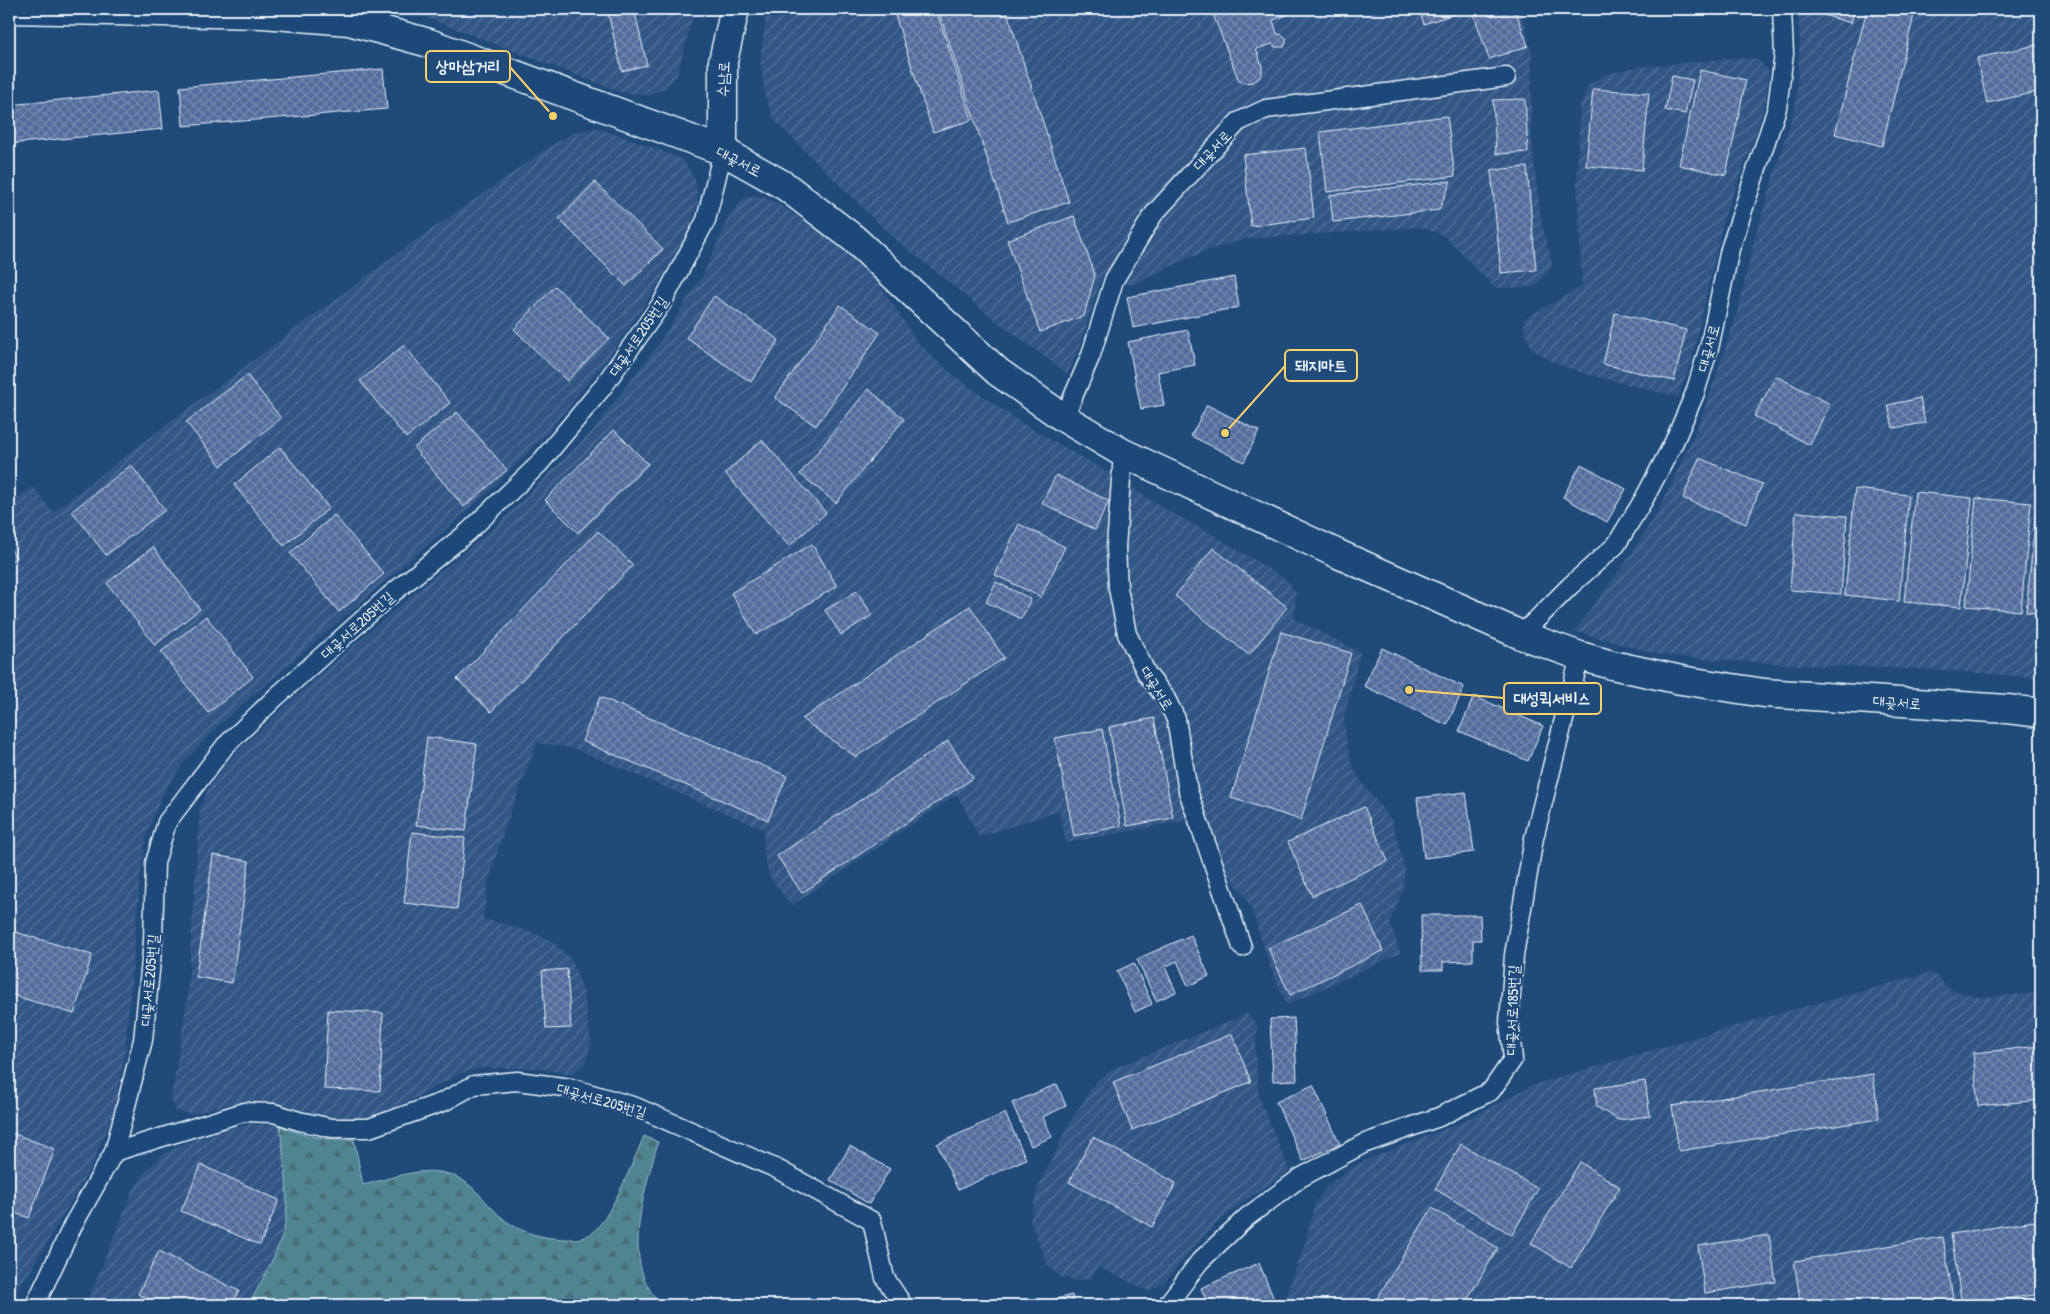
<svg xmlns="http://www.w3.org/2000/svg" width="2050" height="1314" font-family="'Patrick Hand','Poor Story',sans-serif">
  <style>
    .industrial { fill: url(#industrial-furrows) }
    .forest { fill: url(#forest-firs); stroke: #9cbac4 }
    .building { fill: url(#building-cross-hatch); stroke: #e8f1f8 }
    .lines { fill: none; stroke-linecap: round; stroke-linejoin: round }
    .lane-casing { stroke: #e8f1f8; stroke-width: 21 }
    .secondary-casing { stroke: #e8f1f8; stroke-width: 31 }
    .lane { stroke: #1f4a7a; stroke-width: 18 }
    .secondary { stroke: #1f4a7a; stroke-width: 28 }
    .labels { text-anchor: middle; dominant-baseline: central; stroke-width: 4.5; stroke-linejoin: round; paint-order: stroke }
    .street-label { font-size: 15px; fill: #e8f1f8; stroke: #1f4a7a }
    .leader { fill: none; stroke: #ffd166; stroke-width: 2 }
    .callout-dot { fill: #ffd166; stroke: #1f4a7a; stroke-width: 2 }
    .callout { fill: #1f4a7a; stroke: #ffd166; stroke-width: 2 }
    .callout-label { font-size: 16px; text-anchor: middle; font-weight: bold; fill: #e8f1f8 }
  </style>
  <defs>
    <pattern id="industrial-furrows" width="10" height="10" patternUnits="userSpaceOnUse" patternTransform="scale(1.25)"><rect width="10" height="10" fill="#335786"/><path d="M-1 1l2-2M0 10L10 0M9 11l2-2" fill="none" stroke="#517098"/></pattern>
    <pattern id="forest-firs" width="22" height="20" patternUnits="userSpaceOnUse" patternTransform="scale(1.25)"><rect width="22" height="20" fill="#4f8491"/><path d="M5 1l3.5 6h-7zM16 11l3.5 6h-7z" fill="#4b6c75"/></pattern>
    <pattern id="building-cross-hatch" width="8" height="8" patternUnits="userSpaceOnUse" patternTransform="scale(1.25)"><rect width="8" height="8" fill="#536c9c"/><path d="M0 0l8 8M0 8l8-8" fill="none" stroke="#7489af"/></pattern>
  </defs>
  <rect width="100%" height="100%" fill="#1f4a7a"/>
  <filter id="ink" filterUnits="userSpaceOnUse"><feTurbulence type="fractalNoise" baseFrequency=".02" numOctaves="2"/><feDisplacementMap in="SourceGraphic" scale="10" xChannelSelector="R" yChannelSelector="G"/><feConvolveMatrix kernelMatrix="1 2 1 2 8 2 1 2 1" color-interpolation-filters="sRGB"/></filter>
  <g filter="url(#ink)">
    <g class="industrial">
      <polygon points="394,9 695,9 677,75 666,88 649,95 623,93 430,19"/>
      <polygon points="767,9 1521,9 1532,54 1531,127 1535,174 1542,225 1553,266 1535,287 1495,288 1443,235 1419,227 1246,239 1214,248 1184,260 1132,285 1103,274 1080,345 1068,374 995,320 889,234 775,121 766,99 760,60"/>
      <polygon points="1797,9 2041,9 2041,678 1942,670 1802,665 1703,659 1657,654 1574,631 1628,559 1662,504 1701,419 1738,311 1753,244 1796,103 1800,39"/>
      <polygon points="1735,58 1757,59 1769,71 1766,100 1755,137 1724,217 1691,363 1678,397 1582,373 1547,359 1532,348 1525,334 1524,319 1582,286 1577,182 1580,105 1589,85 1605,75 1630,68"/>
      <polygon points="597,128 631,139 682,159 695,178 698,202 689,229 656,288 607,359 549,431 489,492 220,724 185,761 163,793 147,833 140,878 125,1054 112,1118 91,1167 31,1270 9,1299 9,503 33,487 53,512 139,445 406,247 497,184 544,150 574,132"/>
      <polygon points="762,196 780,205 822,233 875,277 917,342 952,374 1020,422 1099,467 1167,510 1217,537 1288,581 1296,594 1294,619 1360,652 1344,719 1347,745 1352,765 1362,783 1392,821 1405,869 1403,890 1390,922 1400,953 1287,1005 1272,972 1253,913 1244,895 1187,820 1066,843 1059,811 979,837 957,794 791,906 770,877 764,857 763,829 573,748 537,743 505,827 488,883 483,919 529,931 552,941 572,960 583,991 591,1043 586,1062 573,1074 537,1068 481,1068 457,1075 410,1101 385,1112 363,1118 335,1118 266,1102 239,1102 191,1114 176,1111 171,1099 187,1000 200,807 211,783 237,751 295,697 395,609 496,526 592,431 657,346 703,275 730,214 744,198"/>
      <polygon points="1932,972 1950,990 1979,997 2041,993 2041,1305 1283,1305 1306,1240 1315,1203 1327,1186 1345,1172 1368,1159 1458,1124 1533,1085 1752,1021"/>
      <polygon points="1247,1014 1258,1026 1255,1049 1259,1098 1290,1171 1244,1201 1209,1230 1165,1282 1148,1291 1099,1267 1091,1278 1075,1281 1059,1276 1047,1264 1030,1220 1038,1187 1068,1125 1096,1081 1117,1067"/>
      <polygon points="252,1124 280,1125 286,1188 286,1219 276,1251 249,1305 86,1305 132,1192 146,1171 162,1155 184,1143 225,1129"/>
    </g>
    <path class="forest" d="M280 1126C306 1137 325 1140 354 1139L363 1185C389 1179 418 1167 445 1173 473 1179 485 1205 506 1221 519 1231 536 1236 552 1238 564 1239 578 1241 589 1235 608 1226 635 1157 644 1136L658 1142C645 1190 618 1267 663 1305H249C262 1279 283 1246 286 1217 289 1187 283 1156 280 1126Z"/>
    <g class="building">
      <polygon points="607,9 634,9 647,65 622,71"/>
      <polygon points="893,9 936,9 972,120 933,132"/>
      <polygon points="938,9 1006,9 1069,202 1008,222"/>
      <polygon points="1211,9 1291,9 1292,13 1273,20 1277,34 1283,35 1286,38 1286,43 1284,47 1275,47 1272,44 1256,49 1262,66 1262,73 1259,78 1253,82 1245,83 1239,81"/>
      <polygon points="1419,9 1462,9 1463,11 1424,24"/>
      <polygon points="1472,9 1515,9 1528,46 1489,59"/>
      <polygon points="1803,9 1855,9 1851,23"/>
      <polygon points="1867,9 1905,9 1915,11 1882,146 1835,134"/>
      <polygon points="2041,44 2041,91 1987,103 1977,58"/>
      <polygon points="383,69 387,109 183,126 180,87"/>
      <polygon points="1700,70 1746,80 1726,175 1679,165"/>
      <polygon points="1672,76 1693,80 1685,114 1665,110"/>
      <polygon points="1593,89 1649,93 1642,170 1586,166"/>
      <polygon points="159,90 163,129 9,144 9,105"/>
      <polygon points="1525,99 1528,152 1496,154 1493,100"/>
      <polygon points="1447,116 1455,176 1327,192 1320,132"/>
      <polygon points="1306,148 1314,218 1251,226 1243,155"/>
      <polygon points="1527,167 1536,270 1501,273 1491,170"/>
      <polygon points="1451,181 1439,210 1333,222 1330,195"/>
      <polygon points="595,182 663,249 626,286 559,219"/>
      <polygon points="1074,216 1095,275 1084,316 1040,332 1007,240"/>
      <polygon points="1234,277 1239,307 1133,328 1127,297"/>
      <polygon points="555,286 609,338 567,381 514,329"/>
      <polygon points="714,296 779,340 751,382 686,338"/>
      <polygon points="840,305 880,333 816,426 775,398"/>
      <polygon points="1615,313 1686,330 1674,381 1603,364"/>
      <polygon points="1188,330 1195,365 1158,372 1164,405 1141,409 1128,342"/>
      <polygon points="404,345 450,403 406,438 360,381"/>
      <polygon points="247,375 281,418 221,466 186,422"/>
      <polygon points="1776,376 1830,404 1810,445 1754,416"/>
      <polygon points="868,389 904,419 836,503 800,474"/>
      <polygon points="1920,398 1925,423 1893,428 1888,405"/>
      <polygon points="1207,405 1259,431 1244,462 1191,436"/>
      <polygon points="457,412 507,470 464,507 414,448"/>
      <polygon points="614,430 648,464 578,533 545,500"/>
      <polygon points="762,440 826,513 789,546 725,473"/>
      <polygon points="280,447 329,508 284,546 234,485"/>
      <polygon points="1699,458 1762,484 1746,524 1683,498"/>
      <polygon points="1581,464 1626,489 1607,522 1563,497"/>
      <polygon points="131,465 165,510 106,555 72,511"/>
      <polygon points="1056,475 1109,501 1095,530 1042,503"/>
      <polygon points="1855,489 1909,495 1899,601 1845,595"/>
      <polygon points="1915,492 1972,498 1961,607 1904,602"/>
      <polygon points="1976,498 2031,503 2021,611 1966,606"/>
      <polygon points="2037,501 2041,502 2041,614 2026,612"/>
      <polygon points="1796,512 1847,516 1841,594 1790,590"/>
      <polygon points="334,515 384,574 339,612 290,553"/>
      <polygon points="1019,524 1065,547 1041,597 995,575"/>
      <polygon points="598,531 633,565 491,712 457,679"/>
      <polygon points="812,544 837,586 756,635 731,593"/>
      <polygon points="9,546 16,558 9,562"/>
      <polygon points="153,547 200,609 155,645 107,583"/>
      <polygon points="1213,548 1287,607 1249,655 1175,596"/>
      <polygon points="996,582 1031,599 1021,619 986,602"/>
      <polygon points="857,591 872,615 841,635 825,610"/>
      <polygon points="970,606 1004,658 856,757 802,719"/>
      <polygon points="206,616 253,677 208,713 161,652"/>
      <polygon points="1281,632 1351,653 1301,820 1231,798"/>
      <polygon points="1382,648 1464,687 1447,725 1364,686"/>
      <polygon points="1474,696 1543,726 1528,761 1459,731"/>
      <polygon points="600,697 787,776 768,820 582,741"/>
      <polygon points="1154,718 1173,818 1127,826 1109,727"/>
      <polygon points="1102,729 1121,826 1074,836 1055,738"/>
      <polygon points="427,737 477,744 466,831 416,825"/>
      <polygon points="948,741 973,778 802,893 777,856"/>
      <polygon points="1466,792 1474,852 1424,858 1417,798"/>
      <polygon points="1364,807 1388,861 1312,896 1288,842"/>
      <polygon points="412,832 465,838 457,909 404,903"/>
      <polygon points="213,855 249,861 232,983 196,977"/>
      <polygon points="1362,905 1383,951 1290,995 1268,948"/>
      <polygon points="1421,915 1480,915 1481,940 1473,940 1473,961 1443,962 1443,970 1422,970"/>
      <polygon points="9,930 92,955 74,1014 9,994"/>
      <polygon points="1191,935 1209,976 1188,986 1177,961 1165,967 1176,992 1156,1001 1137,959"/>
      <polygon points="1134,963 1152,1004 1135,1012 1117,971"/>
      <polygon points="567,969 571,1028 546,1029 542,971"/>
      <polygon points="328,1010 383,1013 380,1091 324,1089"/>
      <polygon points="1294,1018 1297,1080 1273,1081 1270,1019"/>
      <polygon points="1232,1034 1251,1082 1132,1130 1113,1082"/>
      <polygon points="2041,1046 2041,1100 1978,1106 1973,1053"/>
      <polygon points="1873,1074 1879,1119 1679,1151 1672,1106"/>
      <polygon points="1645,1081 1650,1116 1618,1120 1597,1107 1595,1088"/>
      <polygon points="1057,1084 1066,1106 1043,1117 1052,1137 1031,1146 1012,1103"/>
      <polygon points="1313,1085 1340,1144 1303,1161 1276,1102"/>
      <polygon points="1005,1113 1026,1159 958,1190 937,1144"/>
      <polygon points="9,1132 55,1149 29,1218 9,1211"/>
      <polygon points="1093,1137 1176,1183 1152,1227 1069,1182"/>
      <polygon points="1461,1144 1538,1189 1512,1235 1435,1189"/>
      <polygon points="850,1146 890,1169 869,1204 830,1180"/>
      <polygon points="1580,1162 1620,1187 1571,1268 1531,1243"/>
      <polygon points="201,1165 279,1200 260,1245 181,1211"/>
      <polygon points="1432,1208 1498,1248 1464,1305 1373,1305"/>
      <polygon points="2041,1220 2041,1294 1962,1305 1951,1234"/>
      <polygon points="1769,1235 1776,1282 1705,1293 1698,1246"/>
      <polygon points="1943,1237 1954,1305 1801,1305 1794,1261"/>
      <polygon points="159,1251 239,1291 232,1305 160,1305 138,1294"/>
      <polygon points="1259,1263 1275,1302 1266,1305 1208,1305 1201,1288"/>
      <polygon points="1072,1295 1074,1305 1033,1305"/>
    </g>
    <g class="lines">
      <g class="lane-casing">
        <g id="lane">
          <polyline points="1064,418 1091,355 1114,280 1153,215 1238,122 1266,109 1506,77"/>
          <polyline points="1123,453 1116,547 1118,588 1127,634 1147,674 1165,697 1176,719 1188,791 1242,947"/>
          <polyline points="1521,635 1570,586 1616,545 1644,499 1674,442 1695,393 1710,344 1730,249 1777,108 1784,54 1782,9"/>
          <polyline points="114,1152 244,1112 274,1113 299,1121 332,1128 369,1128 443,1102 474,1085 517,1081 571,1088 636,1107 777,1169 872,1221 885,1278 903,1305"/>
          <polyline points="35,1305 73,1225 114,1152 143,1040 153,941 155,863 167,822 225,746 276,697 389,596 468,532 539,464 602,388 662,303 706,220 723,151"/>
          <polyline points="1167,1305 1200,1261 1247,1217 1300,1178 1363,1144 1439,1117 1491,1091 1513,1059 1509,1022 1514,955 1534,838 1580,656"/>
        </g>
      </g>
      <g class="secondary-casing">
        <g id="secondary">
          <polyline points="9,9 263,14 349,21 429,43 723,151 785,186 853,238 998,372 1064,418 1123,453 1338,554 1521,635 1580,656 1612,665 1681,680 1764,693 2007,709 2041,713"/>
          <polyline points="723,151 723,61 735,9"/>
        </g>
      </g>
      <use href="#lane" class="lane"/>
      <use href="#secondary" class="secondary"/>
    </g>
  </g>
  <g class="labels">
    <g class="street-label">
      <text transform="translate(723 79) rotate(-88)">수남로</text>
      <text transform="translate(1212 150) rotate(-47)">대곶서로</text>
      <text transform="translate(739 161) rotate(27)">대곶서로</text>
      <text transform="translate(638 336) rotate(-56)">대곶서로205번길</text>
      <text transform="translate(1708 348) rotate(-75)">대곶서로</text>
      <text transform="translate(357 625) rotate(-42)">대곶서로205번길</text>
      <text transform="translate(1157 688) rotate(58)">대곶서로</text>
      <text transform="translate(1897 702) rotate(4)">대곶서로</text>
      <text transform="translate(149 980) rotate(-85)">대곶서로205번길</text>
      <text transform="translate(1512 1010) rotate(-88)">대곶서로185번길</text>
      <text transform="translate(602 1100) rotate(16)">대곶서로205번길</text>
    </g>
  </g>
  <path class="leader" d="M553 116L510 67M1225 433L1285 366M1409 690L1504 698"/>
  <g class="callout-dot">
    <circle cx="553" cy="116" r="5"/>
    <circle cx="1225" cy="433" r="5"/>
    <circle cx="1409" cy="690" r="5"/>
  </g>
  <g class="callout">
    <rect x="426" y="51" width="84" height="31" rx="5"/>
    <rect x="1285" y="350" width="72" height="31" rx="5"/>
    <rect x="1504" y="683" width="97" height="31" rx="5"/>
  </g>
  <g class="callout-label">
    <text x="468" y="72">상마삼거리</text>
    <text x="1321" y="371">돼지마트</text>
    <text x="1552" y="704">대성퀵서비스</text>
  </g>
  <rect width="2050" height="1314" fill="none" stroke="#1f4a7a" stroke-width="30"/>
  <rect x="15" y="15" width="2020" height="1284" fill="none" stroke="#e8f1f8" stroke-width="2" filter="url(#ink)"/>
</svg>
